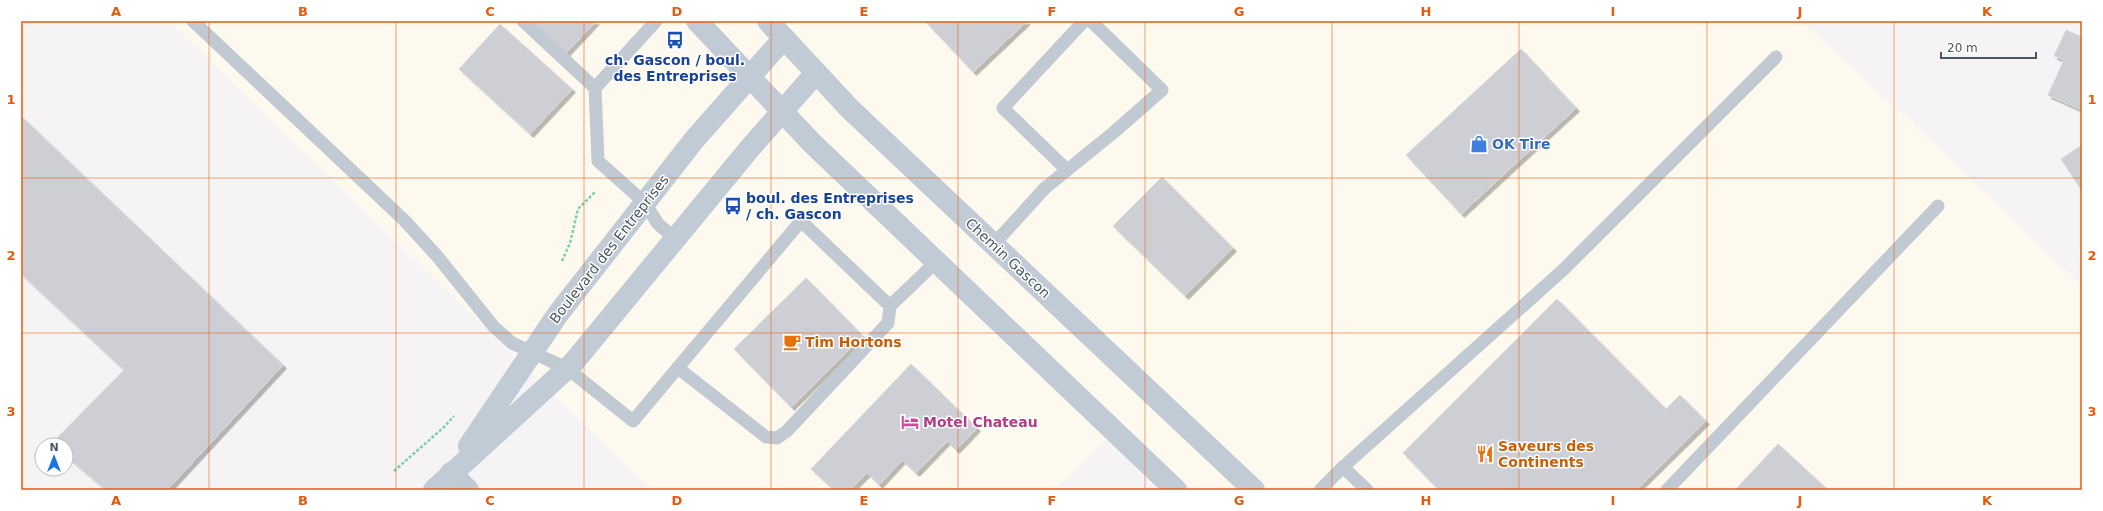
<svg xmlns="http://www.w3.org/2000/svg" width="2103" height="511" font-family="'DejaVu Sans',sans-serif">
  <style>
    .commercial { fill: #fdf9ef }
    .building { fill: #cdcfd5; stroke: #d7d9de; filter: url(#shadow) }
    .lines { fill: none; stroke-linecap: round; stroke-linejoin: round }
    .path { stroke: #7ad0a6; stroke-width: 2.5; stroke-dasharray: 3 2; stroke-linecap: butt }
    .lane { stroke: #c1cad2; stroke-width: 13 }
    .street { stroke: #c1cad2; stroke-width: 22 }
    .secondary { stroke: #c1cbd6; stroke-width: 22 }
    .grid { fill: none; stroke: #e8590c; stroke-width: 1; stroke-opacity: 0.55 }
    .labels { text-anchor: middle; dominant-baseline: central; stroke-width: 3; stroke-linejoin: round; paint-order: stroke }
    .transit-label { font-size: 14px; font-weight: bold; fill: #164399; stroke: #fff }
    .shop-label { font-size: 14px; font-weight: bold; fill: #366cbe; stroke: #fff; text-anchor: start }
    .street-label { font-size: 14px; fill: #4a5661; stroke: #fff }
    .food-label { font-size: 14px; font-weight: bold; fill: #c56008; stroke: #fff; text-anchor: start }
    .hotel-label { font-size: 14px; font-weight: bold; fill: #b23c85; stroke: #fff; text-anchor: start }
    .neatline { fill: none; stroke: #e8590c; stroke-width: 1.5 }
    .grid-label { font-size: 13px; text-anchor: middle; font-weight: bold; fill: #e8590c }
  </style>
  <defs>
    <filter id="shadow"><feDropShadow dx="3.5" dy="3.5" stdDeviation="0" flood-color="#0004"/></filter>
  </defs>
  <rect width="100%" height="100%" fill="#f5f3f3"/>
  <polygon class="commercial" points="169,21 1801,21 1903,114 2082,286 2082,490 1193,490 1121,427 1055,490 652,490"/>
  <g class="building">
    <polygon points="533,21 596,21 565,54 531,23"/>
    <polygon points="925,21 1027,21 973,72"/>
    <polygon points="500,24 572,89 530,134 459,69"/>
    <polygon points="2066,30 2082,37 2082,110 2048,95 2064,60 2054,56"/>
    <polygon points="1521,49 1576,108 1461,214 1406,155"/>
    <polygon points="21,116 283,365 167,490 106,490 66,456 66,445 51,444 124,370 21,274"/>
    <polygon points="2082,145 2082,191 2061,159"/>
    <polygon points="1162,177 1233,248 1185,296 1113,226"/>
    <polygon points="806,278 863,336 791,407 734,349"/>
    <polygon points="1557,299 1666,409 1680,395 1706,421 1636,490 1439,490 1403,453"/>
    <polygon points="911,364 977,428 956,450 947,441 916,473 902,460 879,485 867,473 850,490 834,490 811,469"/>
    <polygon points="1778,444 1828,490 1735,490"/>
  </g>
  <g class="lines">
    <g class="path">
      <polyline points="562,261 570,243 578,209 596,191"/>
      <polyline points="394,471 443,428 454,416"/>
    </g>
    <g class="lane">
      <polyline points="193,21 404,220 437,256 494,327 512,343 568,369 633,421 801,221 890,306 936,262"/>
      <polyline points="523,21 595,88"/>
      <polyline points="656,21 595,88 598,161 645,203 658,224 676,239"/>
      <polyline points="1067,170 1003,108 1084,21"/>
      <polyline points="994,244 1045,188 1113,133 1162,90 1091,21"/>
      <polyline points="678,368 766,437 777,438 787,431 888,323 890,306"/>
      <polyline points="1343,467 1563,270 1776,57"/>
      <polyline points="1320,490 1343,467 1367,490"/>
      <polyline points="1667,490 1938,206"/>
    </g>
    <polyline class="street" points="451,473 468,490"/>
    <g class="secondary">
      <polyline points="697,21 813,144 1176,490"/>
      <polyline points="768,21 850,109 1254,490"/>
      <polyline points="469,446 558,314 694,140 784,38"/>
      <polyline points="434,490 573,363 750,148 816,73"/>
    </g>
  </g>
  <path class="grid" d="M209 21V490M396 21V490M584 21V490M771 21V490M958 21V490M1145 21V490M1332 21V490M1519 21V490M1707 21V490M1894 21V490M21 178H2082M21 333H2082"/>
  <defs>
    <g id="bus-bare" transform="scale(1.38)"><path d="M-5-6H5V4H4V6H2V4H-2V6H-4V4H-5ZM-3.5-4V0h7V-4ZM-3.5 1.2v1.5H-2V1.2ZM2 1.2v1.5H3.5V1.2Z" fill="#1a4fb4" stroke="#fff" stroke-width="2.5" paint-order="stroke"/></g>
    <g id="shop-bare" transform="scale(1.38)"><path d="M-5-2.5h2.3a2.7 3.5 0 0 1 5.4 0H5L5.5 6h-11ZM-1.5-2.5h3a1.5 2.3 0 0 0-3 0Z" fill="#3f7fe0" stroke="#fff" stroke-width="2.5" paint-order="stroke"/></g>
    <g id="cafe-bare" transform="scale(1.38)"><path d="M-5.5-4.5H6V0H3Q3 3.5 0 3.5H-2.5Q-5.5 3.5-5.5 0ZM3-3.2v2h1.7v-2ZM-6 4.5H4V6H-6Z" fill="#e8710a" stroke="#fff" stroke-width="2.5" paint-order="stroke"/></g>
    <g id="hotel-bare" transform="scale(1.38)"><path d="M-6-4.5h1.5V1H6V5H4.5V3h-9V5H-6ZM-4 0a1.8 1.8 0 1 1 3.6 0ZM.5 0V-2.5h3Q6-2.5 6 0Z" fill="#d1479c" stroke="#fff" stroke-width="2.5" paint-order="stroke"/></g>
    <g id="restaurant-bare" transform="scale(1.38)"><path d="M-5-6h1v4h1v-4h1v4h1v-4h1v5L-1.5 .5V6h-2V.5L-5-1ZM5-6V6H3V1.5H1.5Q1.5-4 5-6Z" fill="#e8710a" stroke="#fff" stroke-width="2.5" paint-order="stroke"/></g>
  </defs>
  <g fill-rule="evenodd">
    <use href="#bus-bare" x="675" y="40"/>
    <use href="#shop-bare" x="1479" y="144"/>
    <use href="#bus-bare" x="733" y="206"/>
    <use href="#cafe-bare" x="792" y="342"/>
    <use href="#hotel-bare" x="910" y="422"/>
    <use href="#restaurant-bare" x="1485" y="454"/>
  </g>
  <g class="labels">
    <g class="transit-label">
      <text x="675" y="60">ch. Gascon / boul.<tspan x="675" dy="16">des Entreprises</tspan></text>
      <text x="746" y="198" text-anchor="start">boul. des Entreprises<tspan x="746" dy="16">/ ch. Gascon</tspan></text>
    </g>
    <g class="shop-label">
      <text x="1492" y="144">OK Tire</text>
    </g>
    <g class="street-label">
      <text transform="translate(609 249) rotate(-52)">Boulevard des Entreprises</text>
      <text transform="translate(1008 258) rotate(43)">Chemin Gascon</text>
    </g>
    <g class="food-label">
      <text x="805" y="342">Tim Hortons</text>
      <text x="1498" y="446">Saveurs des<tspan x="1498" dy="16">Continents</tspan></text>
    </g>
    <g class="hotel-label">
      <text x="923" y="422">Motel Chateau</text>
    </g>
  </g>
  <rect width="2103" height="511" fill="none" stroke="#ffffff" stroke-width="44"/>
  <g transform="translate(54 457)"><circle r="19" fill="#ffffff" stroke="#b7bbc0"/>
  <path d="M0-3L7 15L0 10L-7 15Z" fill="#1a73e8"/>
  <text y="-6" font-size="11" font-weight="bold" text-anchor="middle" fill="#4a5661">N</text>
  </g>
  <path d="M1941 52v6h95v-6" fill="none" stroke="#4a5661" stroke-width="2"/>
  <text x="1947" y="52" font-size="12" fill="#4a5661" stroke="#ffffff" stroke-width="3" paint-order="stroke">20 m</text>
  <rect x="22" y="22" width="2059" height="467" class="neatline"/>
  <g class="grid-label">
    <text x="116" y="16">A</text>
    <text x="303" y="16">B</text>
    <text x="490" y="16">C</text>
    <text x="677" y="16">D</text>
    <text x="864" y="16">E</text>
    <text x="1052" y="16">F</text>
    <text x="1239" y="16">G</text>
    <text x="1426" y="16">H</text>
    <text x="1613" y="16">I</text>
    <text x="1800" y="16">J</text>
    <text x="1987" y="16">K</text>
    <text x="11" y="104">1</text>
    <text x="2092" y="104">1</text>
    <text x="11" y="260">2</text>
    <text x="2092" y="260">2</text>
    <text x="11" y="416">3</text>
    <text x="2092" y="416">3</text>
    <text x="116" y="505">A</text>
    <text x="303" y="505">B</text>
    <text x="490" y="505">C</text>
    <text x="677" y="505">D</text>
    <text x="864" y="505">E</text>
    <text x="1052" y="505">F</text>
    <text x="1239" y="505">G</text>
    <text x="1426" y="505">H</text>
    <text x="1613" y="505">I</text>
    <text x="1800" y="505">J</text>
    <text x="1987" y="505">K</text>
  </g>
</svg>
